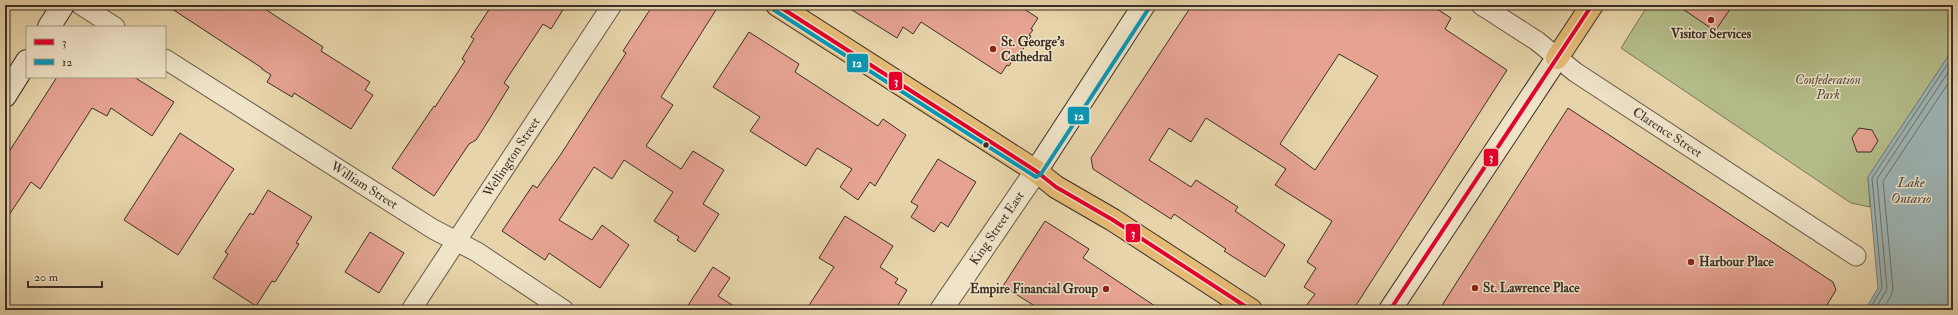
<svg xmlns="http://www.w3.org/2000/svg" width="1958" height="315" font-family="'IM FELL Double Pica',serif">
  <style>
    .green { fill: #b4bd8a; stroke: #787658 }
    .water { fill: #9db5b5; stroke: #767f7c }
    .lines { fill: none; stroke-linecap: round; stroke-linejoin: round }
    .shore { stroke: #6c726e; stroke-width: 1 }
    .building { fill: #e6a392; stroke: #3c2f26; fill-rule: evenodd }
    .minor-casing { stroke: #675847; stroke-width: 21 }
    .tertiary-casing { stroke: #675847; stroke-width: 24 }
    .secondary-casing { stroke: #3c2f26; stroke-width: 24 }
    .primary-casing { stroke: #3c2f26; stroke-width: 24 }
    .minor { stroke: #efe3c8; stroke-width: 19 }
    .tertiary { stroke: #efe3c8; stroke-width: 22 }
    .secondary { stroke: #efe3c8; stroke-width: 22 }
    .primary { stroke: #e4ba75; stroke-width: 22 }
    .bus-1-casing { stroke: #efe3c8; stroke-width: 7 }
    .bus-2-casing { stroke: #efe3c8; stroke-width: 7 }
    .bus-1 { stroke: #e4002b; stroke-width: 4 }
    .bus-2 { stroke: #0997b5; stroke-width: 4 }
    .poi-dot { fill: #8f2418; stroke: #efe3c8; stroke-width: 1.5 }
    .bus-dot { fill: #3c2f26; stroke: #efe3c8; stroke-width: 1.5 }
    .labels { text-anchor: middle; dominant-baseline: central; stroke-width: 3; stroke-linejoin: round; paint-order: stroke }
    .poi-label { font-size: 13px; font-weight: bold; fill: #3c2f26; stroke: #efe3c8; text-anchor: start }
    .park-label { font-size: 13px; font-style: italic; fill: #544b3a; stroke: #efe3c8 }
    .street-label { font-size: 13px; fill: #3c2f26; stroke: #efe3c8 }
    .water-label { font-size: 14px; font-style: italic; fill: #4f4a43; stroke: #efe3c8 }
    .line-badge { stroke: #efe3c8; stroke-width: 1.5 }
    .badge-label { font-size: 11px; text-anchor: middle; font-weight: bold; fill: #fff }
  </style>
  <rect width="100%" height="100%" fill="#e7d4aa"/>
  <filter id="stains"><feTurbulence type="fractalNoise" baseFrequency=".005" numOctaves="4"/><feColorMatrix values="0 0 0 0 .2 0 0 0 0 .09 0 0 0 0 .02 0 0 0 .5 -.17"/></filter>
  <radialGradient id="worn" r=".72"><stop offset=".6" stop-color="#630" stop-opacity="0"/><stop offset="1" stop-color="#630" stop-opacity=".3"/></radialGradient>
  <polygon class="green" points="1648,5 1953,5 1953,49 1868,177 1870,207 1851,203 1621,48"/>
  <polygon class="water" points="1953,49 1953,310 1865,310 1878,288 1868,177"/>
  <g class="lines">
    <g class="shore">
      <polyline points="1869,310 1882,288 1872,178 1953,56"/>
      <polyline points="1875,310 1887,289 1877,179 1953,65"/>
      <polyline points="1882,310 1891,296 1893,289 1883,181 1953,76"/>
    </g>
  </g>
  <g class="building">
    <polygon points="166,5 259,5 323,47 321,51 370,82 365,90 373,95 351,129 294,93 292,97 267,82 271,75 262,69 262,68"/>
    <polygon points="492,5 566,5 551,29 543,24 504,83 509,87 485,126 476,140 469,144 434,196 392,168 434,106 435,107 465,61 462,59 474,39 471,37"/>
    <polygon points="653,5 719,5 661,97 673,105 646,146 681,169 693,151 724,170 703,204 719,214 695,252 677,240 679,237 654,221 673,192 624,160 612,179 594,167 559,220 592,240 602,225 629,245 600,288 549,253 545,260 502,231 533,185 537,188 561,154 626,53 623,51"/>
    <polygon points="844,5 1018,5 1038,18 1031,29 1033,30 1029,35 1031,36 1015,62 1012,61 1009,66 1007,65 1001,74 921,22 913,34 903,27 897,38"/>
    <path d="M1192 5H1431L1451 18 1445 29 1507 70 1353 310H1303L1315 294 1304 287 1316 268 1307 262 1332 221 1275 185 1286 169 1206 118 1191 142 1169 128 1149 160 1191 187 1196 180 1238 207 1235 211 1285 245 1265 277 1224 251 1226 249 1174 214 1171 219 1093 169 1091 158ZM1339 54 1378 76 1315 170 1280 144Z"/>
    <polygon points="1677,5 1733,5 1715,31"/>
    <polygon points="749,32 799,64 795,72 878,126 883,119 906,135 875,186 870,182 858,200 840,187 852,169 817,148 806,166 750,131 760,117 713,87"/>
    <polygon points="57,77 134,77 174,102 152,136 111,108 107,116 92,108 40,189 31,182 5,221 5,158"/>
    <polygon points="1568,108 1833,282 1836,290 1824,310 1439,310"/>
    <polygon points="1859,128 1872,130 1878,141 1871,152 1857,152 1852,138"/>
    <polygon points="180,133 234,169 178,255 124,220"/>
    <polygon points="938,159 976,182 948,227 941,222 934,232 911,217 918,206 911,202"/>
    <polygon points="268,190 312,217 296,243 299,244 275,282 272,281 256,306 213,278 228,254 225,252 250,213 253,215"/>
    <polygon points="845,216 893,246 880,267 898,279 895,283 907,290 895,310 806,310 834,267 819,258"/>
    <polygon points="1045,221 1089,249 1083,258 1161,310 1041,310 1003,286"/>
    <polygon points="370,232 404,253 379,293 345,272"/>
    <polygon points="713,267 730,278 718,296 740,310 685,310"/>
  </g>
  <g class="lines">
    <g class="minor-casing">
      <g id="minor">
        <polyline points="81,5 115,27"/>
        <path id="s1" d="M1481 5 1537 41 1575 72 1856 256"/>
        <path id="s2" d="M165 59 433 229 477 252 564 310"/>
        <path id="s3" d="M411 310 612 5"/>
      </g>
    </g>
    <g class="tertiary-casing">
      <g id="tertiary">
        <path id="s4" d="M941 310 1036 171"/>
      </g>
    </g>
    <g class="secondary-casing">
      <g id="secondary">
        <polyline points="49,27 63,5"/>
        <polyline points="5,96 27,61"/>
        <polyline points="1036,171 1144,5"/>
        <polyline points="1390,310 1557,58"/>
      </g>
    </g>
    <g class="primary-casing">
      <g id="primary">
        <polyline points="777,5 1036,171 1056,187 1113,220 1251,310"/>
        <polyline points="1557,58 1592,5"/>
      </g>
    </g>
    <use href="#minor" class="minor"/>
    <use href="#tertiary" class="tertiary"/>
    <use href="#secondary" class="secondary"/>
    <use href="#primary" class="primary"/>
    <g class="bus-1-casing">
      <g id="bus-1">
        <polyline points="777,5 1036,171 1056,187 1113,220 1251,310"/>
        <polyline points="1390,310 1592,5"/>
      </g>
    </g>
    <g class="bus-2-casing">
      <polyline id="bus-2" points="774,10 1036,177 1041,174 1149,8"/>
    </g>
    <use href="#bus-1" class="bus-1"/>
    <use href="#bus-2" class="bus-2"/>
  </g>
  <g class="poi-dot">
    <circle cx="1711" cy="20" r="4"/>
    <circle cx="993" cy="49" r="4"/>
    <circle cx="1691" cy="262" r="4"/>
    <circle cx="1475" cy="288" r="4"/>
    <circle cx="1106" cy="289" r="4"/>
  </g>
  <circle class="bus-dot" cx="986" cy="145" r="3.5"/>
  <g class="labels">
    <g class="poi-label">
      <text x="1711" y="34" text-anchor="middle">Visitor Services</text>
      <text x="1001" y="42">St. George's<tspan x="1001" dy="15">Cathedral</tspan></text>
      <text x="1699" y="262">Harbour Place</text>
      <text x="1483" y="288">St. Lawrence Place</text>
      <text x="1098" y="289" text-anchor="end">Empire Financial Group</text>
    </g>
    <g class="park-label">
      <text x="1828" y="80">Confederation<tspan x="1828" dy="15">Park</tspan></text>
    </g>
    <g class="street-label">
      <text stroke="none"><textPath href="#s1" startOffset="226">Clarence Street</textPath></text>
      <text stroke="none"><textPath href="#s3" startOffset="183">Wellington Street</textPath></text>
      <text stroke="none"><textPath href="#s2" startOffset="236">William Street</textPath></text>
      <text stroke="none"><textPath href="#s4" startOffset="99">King Street East</textPath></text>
    </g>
    <g class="water-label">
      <text x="1911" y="182">Lake<tspan x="1911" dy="16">Ontario</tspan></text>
    </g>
  </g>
  <g class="line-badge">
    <rect x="846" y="53" width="23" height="20" rx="4" fill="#0997b5"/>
    <rect x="888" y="71" width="15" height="20" rx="4" fill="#e4002b"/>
    <rect x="1067" y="106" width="23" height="19" rx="4" fill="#0997b5"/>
    <rect x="1483" y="148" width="16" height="19" rx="4" fill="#e4002b"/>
    <rect x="1125" y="223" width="16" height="20" rx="4" fill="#e4002b"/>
  </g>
  <g class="badge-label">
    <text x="857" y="67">12</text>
    <text x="896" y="85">3</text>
    <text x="1079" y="120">12</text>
    <text x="1491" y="161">3</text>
    <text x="1133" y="237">3</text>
  </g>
  <rect width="1958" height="315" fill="none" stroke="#e7d4aa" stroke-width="20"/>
  <rect x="6" y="6" width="1946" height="303" fill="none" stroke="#3c2f26" stroke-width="2"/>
  <rect x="10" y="10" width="1938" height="295" fill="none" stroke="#3c2f26"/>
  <rect x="26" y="26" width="140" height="52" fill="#efe3c8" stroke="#a79b87"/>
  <rect x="34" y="39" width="20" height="6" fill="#e4002b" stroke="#a79b87"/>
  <text x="62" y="46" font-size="12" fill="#3c2f26">3</text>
  <rect x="34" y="59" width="20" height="6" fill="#0997b5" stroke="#a79b87"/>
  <text x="62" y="66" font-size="12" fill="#3c2f26">12</text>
  <path d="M28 281v6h74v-6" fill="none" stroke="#3c2f26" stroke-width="2"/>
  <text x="34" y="281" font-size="12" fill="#3c2f26" stroke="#efe3c8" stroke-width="3" paint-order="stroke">20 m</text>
  <rect width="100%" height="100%" filter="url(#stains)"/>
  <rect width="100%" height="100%" fill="url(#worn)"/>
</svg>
